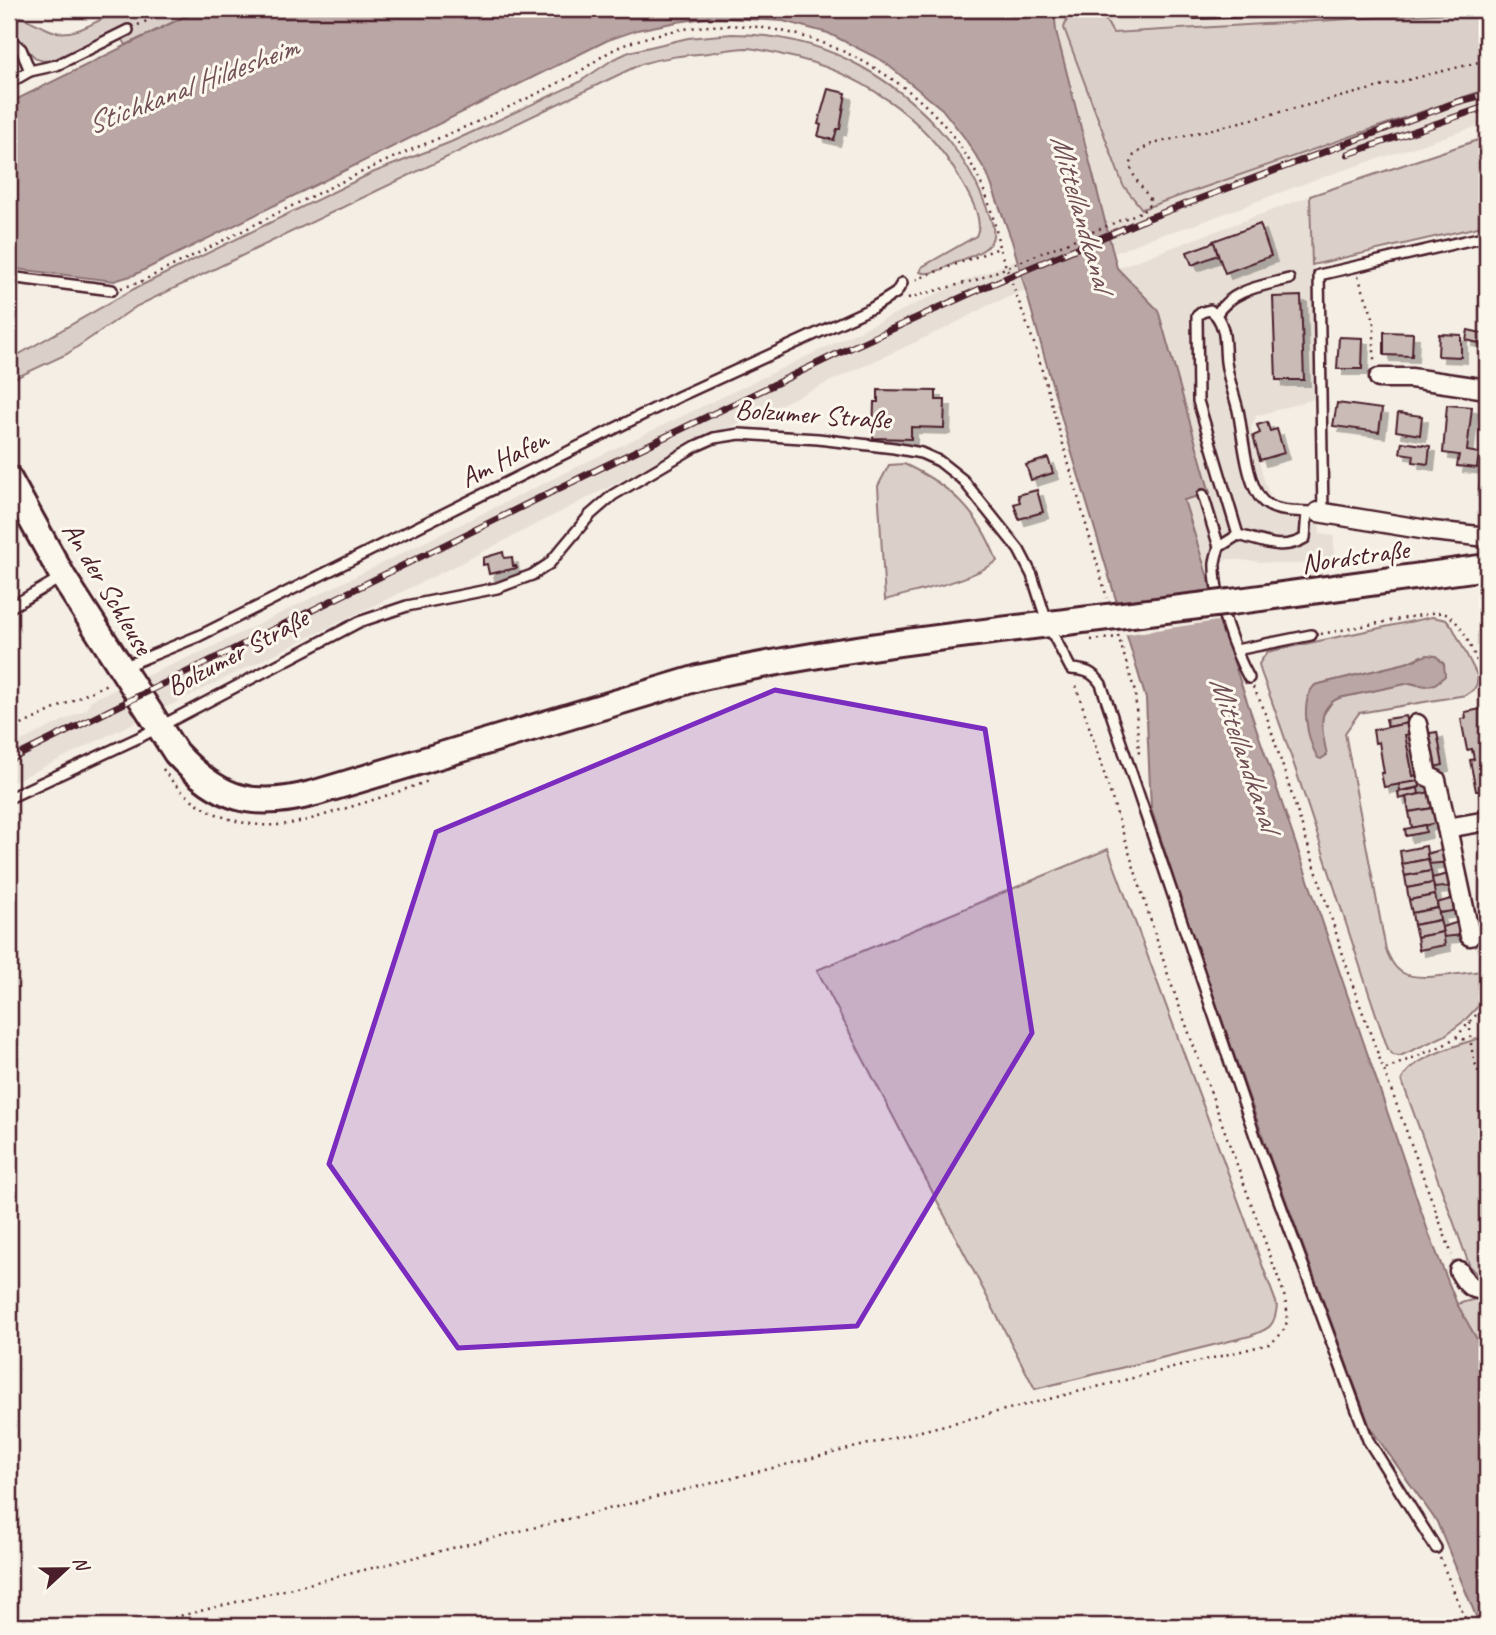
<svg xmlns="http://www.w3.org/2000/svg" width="1496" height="1635" font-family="Caveat,sans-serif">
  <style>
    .built { fill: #e7dfd6 }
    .green { fill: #dbd0c9; stroke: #92787a; stroke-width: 2; fill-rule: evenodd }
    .water { fill: #baa7a5; stroke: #8d7174; stroke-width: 2 }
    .pier { fill: #f4eee4 }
    .building { fill: #cabbb6; stroke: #4a1f2b; stroke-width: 2; filter: url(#shadow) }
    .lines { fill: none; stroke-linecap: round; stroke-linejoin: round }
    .service-casing { stroke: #4a1f2b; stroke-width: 14 }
    .minor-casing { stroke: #4a1f2b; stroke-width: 23 }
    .secondary-casing { stroke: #4a1f2b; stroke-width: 30 }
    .path { stroke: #4a1f2b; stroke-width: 2.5; stroke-dasharray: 2 5; stroke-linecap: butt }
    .service { stroke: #fbf7ec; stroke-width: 9 }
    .minor { stroke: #fbf7ec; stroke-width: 18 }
    .secondary { stroke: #fbf7ec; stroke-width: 24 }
    .rail-casing { stroke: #4a1f2b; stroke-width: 7 }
    .rail { stroke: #fbf7ec; stroke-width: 4.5; stroke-dasharray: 13; stroke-linecap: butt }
    .secondary-bridge-casing { stroke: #4a1f2b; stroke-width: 30; stroke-linecap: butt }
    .path-bridge { stroke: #4a1f2b; stroke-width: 2.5; stroke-dasharray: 2 5; stroke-linecap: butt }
    .secondary-bridge { stroke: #fbf7ec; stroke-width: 24 }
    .marked { fill: #7b2cbf; fill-opacity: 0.2; stroke: #7b2cbf; stroke-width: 5; stroke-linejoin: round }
    .labels { text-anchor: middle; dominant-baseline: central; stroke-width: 6; stroke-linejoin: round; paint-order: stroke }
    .street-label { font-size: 28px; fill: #4a1f2b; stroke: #fbf7ec }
    .water-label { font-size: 30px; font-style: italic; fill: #714f56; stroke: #fbf7ec }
  </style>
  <defs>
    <filter id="shadow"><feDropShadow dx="6" dy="6" stdDeviation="0" flood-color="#0004"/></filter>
  </defs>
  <rect width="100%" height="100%" fill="#f4eee4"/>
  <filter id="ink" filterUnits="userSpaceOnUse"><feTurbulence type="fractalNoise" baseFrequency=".0143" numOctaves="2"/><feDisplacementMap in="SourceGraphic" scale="14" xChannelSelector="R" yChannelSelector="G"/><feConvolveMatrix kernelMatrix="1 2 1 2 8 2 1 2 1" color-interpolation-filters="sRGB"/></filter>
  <g filter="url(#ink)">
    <g class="built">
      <polygon points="1060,9 1487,9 1487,123 1314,180 1191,226 1153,237 987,306 948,327 671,455 461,563 9,784 9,747 87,709 91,700 208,649 587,462 955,285 1106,224 1056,31 1055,19"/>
      <polygon points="1310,196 1312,265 1319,275 1321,397 1256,416 1251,429 1264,480 1271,498 1278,501 1293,504 1318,505 1320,534 1334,536 1334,563 1283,564 1228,559 1205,568 1184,500 1210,492 1158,310 1117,268"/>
    </g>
    <g class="green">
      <path d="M121 9H200L126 45 118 31C100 40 53 70 36 58 25 50 21 38 9 30V15C27 17 33 23 50 30 72 40 100 19 121 9Z"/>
      <polygon points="1469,9 1487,9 1487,89 1142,209 1123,185 1064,28 1068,16 1101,12 1113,33 1467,12"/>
      <path d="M732 34C777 34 820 44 860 66 916 97 963 146 986 206 990 217 997 231 991 242 985 252 970 256 960 261 949 265 931 277 920 272L922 267 976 236C985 220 969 195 961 181 925 115 857 70 783 55 771 52 759 49 747 48 734 48 721 51 709 53 685 55 664 57 641 64L137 306 67 354 9 381V360L134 289 372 173 451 142 578 83 612 60 629 52 688 38Z"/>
      <polygon points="1487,137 1487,225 1312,265 1310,196"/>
      <path d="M904 464C950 485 979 512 997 561 968 582 919 590 885 600L878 486 889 465Z"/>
      <path d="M1432 617 1447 620 1452 626 1477 675C1479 686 1474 690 1466 695L1359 713 1345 733 1386 950C1390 959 1394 968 1403 973 1417 982 1464 973 1482 971L1487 983V997L1464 1021 1444 1036 1400 1056 1393 1055 1388 1049C1344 924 1308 796 1261 672L1259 664 1267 652ZM1421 656 1417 685 1410 683 1334 699 1323 715 1321 731 1315 685 1406 663Z"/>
      <path d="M1108 849 1277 1305C1275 1327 1269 1329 1250 1336L1035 1389 817 970Z"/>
      <path d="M1477 1039H1487V1278L1478 1276 1470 1267 1402 1081C1407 1060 1457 1045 1477 1039Z"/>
      <polygon points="1487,1296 1487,1383 1457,1304"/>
    </g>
    <g class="water">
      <polygon points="200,9 1060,9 1055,19 1056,31 1117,268 1158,310 1210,493 1184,500 1236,669 1429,1234 1457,1304 1487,1357 1487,1626 1480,1626 1437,1522 1371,1429 1270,1157 1189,925 1151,808 1146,699 1067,437 1012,241 987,173 964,137 942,109 883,61 828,33 783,21 712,17 677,22 637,30 608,40 134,275 114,281 9,268 9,103"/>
      <path d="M1427 655 1436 656 1444 664 1445 676 1435 684 1426 686 1410 683 1339 698C1314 709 1323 734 1327 755L1321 759 1318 758C1307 740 1299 701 1315 685L1406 663Z"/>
    </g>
    <polygon class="pier" points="1215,590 1224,620 1122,635 1112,603"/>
    <g class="building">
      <polygon points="828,89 846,93 840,129 837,129 834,140 818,136 821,125 818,124"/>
      <polygon points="1260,224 1271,256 1225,273 1213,241"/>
      <polygon points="1214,242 1218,255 1192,265 1187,252"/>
      <polygon points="1301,296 1304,380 1276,380 1273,297"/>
      <polygon points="1468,330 1486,334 1483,344 1466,340"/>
      <polygon points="1384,332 1413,333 1412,356 1384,355"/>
      <polygon points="1439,334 1461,335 1461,357 1438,356"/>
      <polygon points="1339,337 1363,338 1362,369 1337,369"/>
      <polygon points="878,390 936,391 936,400 945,400 944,428 911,427 911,439 873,438 874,402 878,402"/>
      <polygon points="1337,403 1382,409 1379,432 1333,426"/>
      <polygon points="1447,405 1472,407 1467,451 1479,453 1477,468 1457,466 1459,455 1443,453"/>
      <polygon points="1398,413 1422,416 1420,435 1396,431"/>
      <polygon points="1267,422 1270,431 1277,429 1284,453 1260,460 1253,436 1260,433 1257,425"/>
      <polygon points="1402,442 1430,446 1428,464 1413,462 1414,455 1400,453"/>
      <polygon points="1048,458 1053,473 1031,480 1026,465"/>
      <polygon points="1481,479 1487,480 1487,498 1478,496"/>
      <polygon points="1037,490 1043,512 1019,519 1014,504 1020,502 1018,495"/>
      <polygon points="503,552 504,558 512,557 513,566 516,566 517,568 489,574 487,564 483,565 483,558"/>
      <polygon points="1487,708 1487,795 1481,796 1480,791 1476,791 1470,760 1474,759 1472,749 1467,750 1461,719 1466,718 1465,712"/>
      <polygon points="1406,716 1408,723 1388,727 1386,719"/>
      <polygon points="1408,723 1410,734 1405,735 1413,776 1418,775 1419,781 1384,787 1381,773 1384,773 1379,742 1375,743 1373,730"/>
      <polygon points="1437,732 1443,765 1430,768 1423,734"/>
      <polygon points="1419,781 1420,787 1400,791 1399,784"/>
      <polygon points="1418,788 1419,794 1399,799 1398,792"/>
      <polygon points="1430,792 1433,808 1409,812 1406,797"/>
      <polygon points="1433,808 1436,823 1412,828 1409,812"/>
      <polygon points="1425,825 1426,832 1406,836 1405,829"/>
      <polygon points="1426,846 1428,859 1402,864 1400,851"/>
      <polygon points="1447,848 1450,862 1429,864 1427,854"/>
      <polygon points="1428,859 1431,871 1405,876 1402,864"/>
      <polygon points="1431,871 1433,883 1407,888 1405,876"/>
      <polygon points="1452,873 1455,886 1434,888 1432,878"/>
      <polygon points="1433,883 1435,895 1409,900 1407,888"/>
      <polygon points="1435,895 1438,908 1412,913 1409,900"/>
      <polygon points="1457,897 1459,910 1439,913 1437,903"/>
      <polygon points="1438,908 1440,920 1414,925 1412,913"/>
      <polygon points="1440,920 1443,932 1417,937 1414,925"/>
      <polygon points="1462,921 1464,935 1443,937 1442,927"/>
      <polygon points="1443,932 1445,945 1419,950 1417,937"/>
    </g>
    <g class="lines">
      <g class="service-casing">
        <g id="service">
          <polyline points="1194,13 1329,9"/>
          <polyline points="9,38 21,49 30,71"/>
          <polyline points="9,83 30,71 57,65 128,30"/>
          <polyline points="9,277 112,290"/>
          <path d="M1289 279C1262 286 1232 289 1216 315 1227 330 1224 345 1226 362 1228 378 1234 394 1238 410 1243 433 1246 488 1265 503 1278 513 1298 511 1313 512"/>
          <path d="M1216 315 1210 310 1202 312 1197 316 1198 401 1238 535C1263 541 1282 552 1305 538L1307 512"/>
          <polyline points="1203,495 1219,547"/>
          <polyline points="1323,513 1319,275 1487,236"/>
          <path d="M1238 535 1219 547C1217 554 1214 561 1215 568 1215 598 1234 651 1249 678"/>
          <polyline points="9,608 62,577"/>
          <polyline points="1236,650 1311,635"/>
          <polyline points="123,667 199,636 680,396 872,308 896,293 902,283"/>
          <path d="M9 798 140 737 359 622 407 606 497 588 532 575 549 564 590 515 613 495 696 446 714 438 740 434 818 439 894 448 921 453 939 461 963 480 1019 550 1032 575 1048 625 1071 669C1086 670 1093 672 1101 684L1255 1136 1368 1440 1436 1548"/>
        </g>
      </g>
      <g class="minor-casing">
        <g id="minor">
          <polyline points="1379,378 1411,378 1487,389"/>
          <polyline points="1318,512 1433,531 1487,537"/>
          <polyline points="1417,724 1427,776 1436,780 1447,828 1487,821"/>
          <polyline points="1447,828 1470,936"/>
          <path d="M1459 1271C1466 1284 1472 1291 1487 1289"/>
        </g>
      </g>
      <g class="secondary-casing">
        <g id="secondary">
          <path d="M9 479 63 577 176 753C219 800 253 810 315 793L698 678C833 648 970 634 1107 617"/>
          <polyline points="1231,602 1487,567"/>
        </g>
      </g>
      <g class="path">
        <polyline points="138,25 173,9"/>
        <polyline points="1143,211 1148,206 1150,199 1135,178 1130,166 1134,155 1149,145 1487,60"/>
        <polyline points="1000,250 1035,346 1107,598"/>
        <polyline points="1358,276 1374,320 1374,362"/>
        <path d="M121 288 138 283C224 241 308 196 395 157 433 140 472 125 511 106 533 96 555 85 577 73 591 65 602 55 617 48 644 36 680 28 709 26 782 21 848 46 906 89 957 128 991 185 999 248L912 281"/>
        <polyline points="908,298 976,280"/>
        <path d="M1321 634 1432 613C1438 613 1444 612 1449 616 1465 625 1477 665 1487 682"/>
        <polyline points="1118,635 1135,692 1139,755"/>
        <polyline points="1091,640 1119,637"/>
        <polyline points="1253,687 1265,711 1354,989 1452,1255"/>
        <polyline points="9,731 107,684"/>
        <path d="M163 769C190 810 240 831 288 824 309 821 330 813 350 807 377 799 404 790 431 780"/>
        <path d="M1470 1022C1470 1050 1473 1064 1487 1088"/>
        <polyline points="1456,1037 1469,1041"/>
        <polyline points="1386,1069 1444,1045 1456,1037 1487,1003"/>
        <polyline points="1440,1558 1468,1626"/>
        <path d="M140 1626 1269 1344C1292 1329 1289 1315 1283 1291L1169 978 1075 682"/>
      </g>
      <use href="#service" class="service"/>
      <use href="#minor" class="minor"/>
      <use href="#secondary" class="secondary"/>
      <g class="rail-casing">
        <g id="rail">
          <polyline points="1348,154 1487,106"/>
          <polyline points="9,760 584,476 835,355 980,289 1146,219 1457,102 1487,94"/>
        </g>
      </g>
      <use href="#rail" class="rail"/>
      <g class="secondary-bridge-casing">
        <polyline id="secondary-bridge" points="1107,617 1231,602"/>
      </g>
      <polyline class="path-bridge" points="976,280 1143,211"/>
      <use href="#secondary-bridge" class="secondary-bridge"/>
    </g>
  </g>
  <path class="marked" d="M775 690 985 729 1032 1033 857 1326 458 1348 329 1164 436 832Z"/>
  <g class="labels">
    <g class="street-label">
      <text transform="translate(813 414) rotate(4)">Bolzumer Straße</text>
      <text transform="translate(504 458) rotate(-27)">Am Hafen</text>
      <text transform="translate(1355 556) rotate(-8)">Nordstraße</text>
      <text transform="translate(108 588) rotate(59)">An der Schleuse</text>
      <text transform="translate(237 652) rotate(-28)">Bolzumer Straße</text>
    </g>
    <g class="water-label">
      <text transform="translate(192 85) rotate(-21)">Stichkanal Hildesheim</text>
      <text transform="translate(1082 212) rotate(74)">Mittellandkanal</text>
      <text transform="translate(1245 753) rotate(71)">Mittellandkanal</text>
    </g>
  </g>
  <rect width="1496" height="1635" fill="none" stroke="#fbf7ec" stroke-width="35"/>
  <rect x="18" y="18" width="1461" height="1600" fill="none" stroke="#4a1f2b" stroke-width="2.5" filter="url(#ink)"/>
  <g transform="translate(66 1569) rotate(68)" stroke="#fbf7ec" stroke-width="5" paint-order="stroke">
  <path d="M0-5L12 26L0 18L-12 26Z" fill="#4a1f2b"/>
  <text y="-10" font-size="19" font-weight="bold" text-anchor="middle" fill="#4a1f2b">N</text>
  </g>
</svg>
